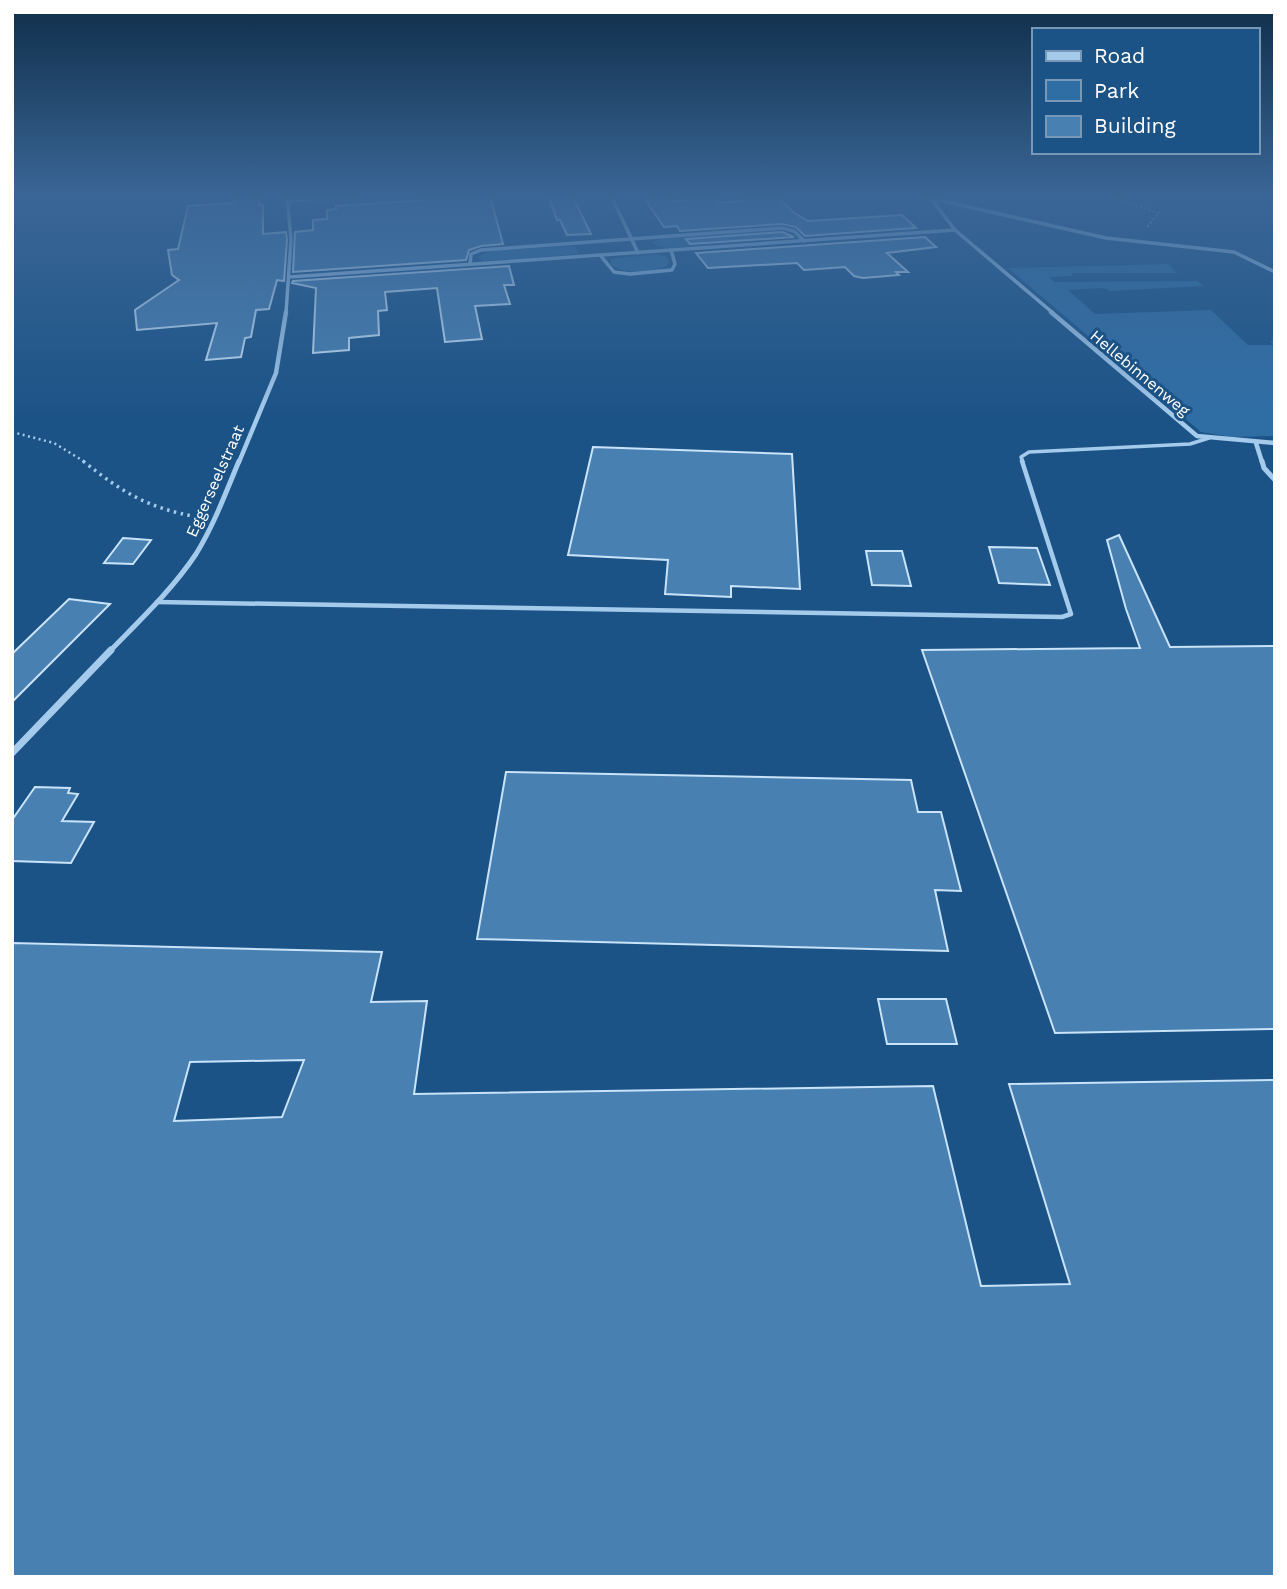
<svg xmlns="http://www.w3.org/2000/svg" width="1287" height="1589" font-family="'Work Sans',sans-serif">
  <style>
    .green { fill: #2f6ea5 }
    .building { fill: #4880b2; stroke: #c9e3f9; stroke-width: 2; fill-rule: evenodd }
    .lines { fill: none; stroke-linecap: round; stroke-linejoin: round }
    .path-far2 { stroke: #a4caec; stroke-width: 2; stroke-dasharray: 2 2.5; stroke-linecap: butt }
    .path-far1 { stroke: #a4caec; stroke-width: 2.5; stroke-dasharray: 2 3.5; stroke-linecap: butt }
    .path { stroke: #a4caec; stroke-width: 3.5; stroke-dasharray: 2.5 4.5; stroke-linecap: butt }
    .service-far1 { stroke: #a4caec; stroke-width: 3.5 }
    .service { stroke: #a4caec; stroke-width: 4.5 }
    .minor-far3 { stroke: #a4caec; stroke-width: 3.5 }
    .minor-far2 { stroke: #a4caec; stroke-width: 4.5 }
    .minor-far1 { stroke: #a4caec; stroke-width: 5 }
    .minor { stroke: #a4caec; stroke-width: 7 }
    .labels { text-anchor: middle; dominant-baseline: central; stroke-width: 6; stroke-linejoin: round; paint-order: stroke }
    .far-street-label { font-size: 16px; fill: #fff; stroke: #1c5387 }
  </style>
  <rect width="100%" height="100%" fill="#1c5387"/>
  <g class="green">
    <polygon points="774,230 789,233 793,237 670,248 657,246 652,242 664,238"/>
    <polygon points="575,246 579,254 483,261 477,257 491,251"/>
    <path d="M655 254 666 256 669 261 667 266C652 272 623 276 611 264V259Z"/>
    <polygon points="1168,264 1177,273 1072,273 1072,276 1050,277 1054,282 1197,281 1204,286 1111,291 1103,288 1068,290 1095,314 1211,310 1248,345 1274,345 1270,341 1275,341 1275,436 1232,437 1201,432 1008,268"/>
  </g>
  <g class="building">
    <polygon points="239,195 259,195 259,205 263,205 263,234 286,232 287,240 284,281 277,280 269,309 256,310 251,337 245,338 241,357 206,360 217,323 137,330 135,310 179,280 172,275 168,250 178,249 188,206 234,203 234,199 239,198"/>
    <polygon points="548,195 572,195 591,234 567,235 560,220 557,220"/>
    <polygon points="647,195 670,195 673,201 716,199 719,203 778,197 793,212 808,221 902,215 916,228 805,236 796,227 782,224 680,231 677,226 664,227 646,201 650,201"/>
    <polygon points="490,196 503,244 481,246 469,250 466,260 293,272 295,232 313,230 313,220 327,219 327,210 336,209 336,206"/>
    <polygon points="782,232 794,237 690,244 686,239"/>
    <polygon points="925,237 936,247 887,253 908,272 896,272 899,275 863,278 854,276 845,267 804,270 797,263 708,268 696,253"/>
    <polygon points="509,266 514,285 504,285 510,304 475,306 482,339 445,342 437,288 385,292 387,310 378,311 379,335 349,338 349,350 313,353 316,288 292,283 293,281"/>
    <polygon points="593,447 792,454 800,589 731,586 731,597 665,594 668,560 568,555"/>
    <polygon points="1119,535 1170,647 1275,646 1275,1029 1055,1033 922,650 1140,648 1126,609 1107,540"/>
    <polygon points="123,538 151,540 133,564 104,563"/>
    <polygon points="989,547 1037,548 1050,585 999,583"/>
    <polygon points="866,551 902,551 911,586 872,585"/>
    <polygon points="69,599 110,604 12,702 12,654"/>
    <polygon points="506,772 911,780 918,812 941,812 961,891 935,890 948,951 477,939"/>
    <polygon points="35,787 70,788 68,793 78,794 62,821 94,822 71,863 12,861 12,820"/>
    <path d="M12 943 382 952 371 1002 427 1001 414 1094 933 1086 981 1286 1070 1284 1009 1084 1275 1080V1577H12ZM304 1060 282 1117 174 1121 190 1062Z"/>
    <polygon points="878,999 946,999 957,1044 887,1044"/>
  </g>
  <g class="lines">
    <polyline class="path-far2" points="1106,195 1159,213 1146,228"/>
    <polyline class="path-far1" points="12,432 54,443 85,462"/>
    <path class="path" d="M83 461C122 492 147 508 198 517"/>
    <polyline class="service-far1" points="1023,462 1021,457 1029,452 1190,444 1209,438"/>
    <polyline class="service" points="157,602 1062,617 1071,614 1022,461"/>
    <g class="minor-far3">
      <polyline points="611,195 638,253"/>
      <polyline points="916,195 1106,238 1234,252 1275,272"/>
      <polyline points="287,201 385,195"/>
      <polyline points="933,201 955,230 1053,313"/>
      <polyline points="600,255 614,272 630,274 672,270 675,264 671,250"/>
      <polyline points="470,264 471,254 481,250 782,228 794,231 804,241"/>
      <polyline points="289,277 955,230"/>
      <polyline points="286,313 291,240 287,195"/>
    </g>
    <g class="minor-far2">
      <polyline points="1051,312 1197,436 1275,443"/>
      <polyline points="1256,443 1262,462"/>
      <polyline points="239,462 276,373 286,312"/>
    </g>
    <g class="minor-far1">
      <polyline points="1262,461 1264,468 1275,480"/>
      <path d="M109 652C139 621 172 590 196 554 214 525 226 492 239 461"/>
    </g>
    <polyline class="minor" points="12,753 111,650"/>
  </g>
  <linearGradient id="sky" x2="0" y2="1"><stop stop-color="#0f2e4a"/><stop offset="0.47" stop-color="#3a6696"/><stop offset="1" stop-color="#3a6696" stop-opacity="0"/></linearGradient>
  <rect width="1287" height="418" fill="url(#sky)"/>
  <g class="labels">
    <g class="far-street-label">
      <text transform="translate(1140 373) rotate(40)">Hellebinnenweg</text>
      <text transform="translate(215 481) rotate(-66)">Eggerseelstraat</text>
    </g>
  </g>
  <rect width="1287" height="1589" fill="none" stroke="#ffffff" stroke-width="28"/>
  <rect x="1032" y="28" width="228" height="126" fill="#1c5387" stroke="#7798b7" stroke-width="2"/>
  <rect x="1046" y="51" width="35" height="10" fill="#a4caec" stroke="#7798b7" stroke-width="2"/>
  <text x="1094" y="63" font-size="21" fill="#ffffff">Road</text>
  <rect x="1046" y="80" width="35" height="21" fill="#2f6ea5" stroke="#7798b7" stroke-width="2"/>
  <text x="1094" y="98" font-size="21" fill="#ffffff">Park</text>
  <rect x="1046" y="116" width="35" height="21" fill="#4880b2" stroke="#7798b7" stroke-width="2"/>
  <text x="1094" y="133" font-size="21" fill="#ffffff">Building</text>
</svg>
